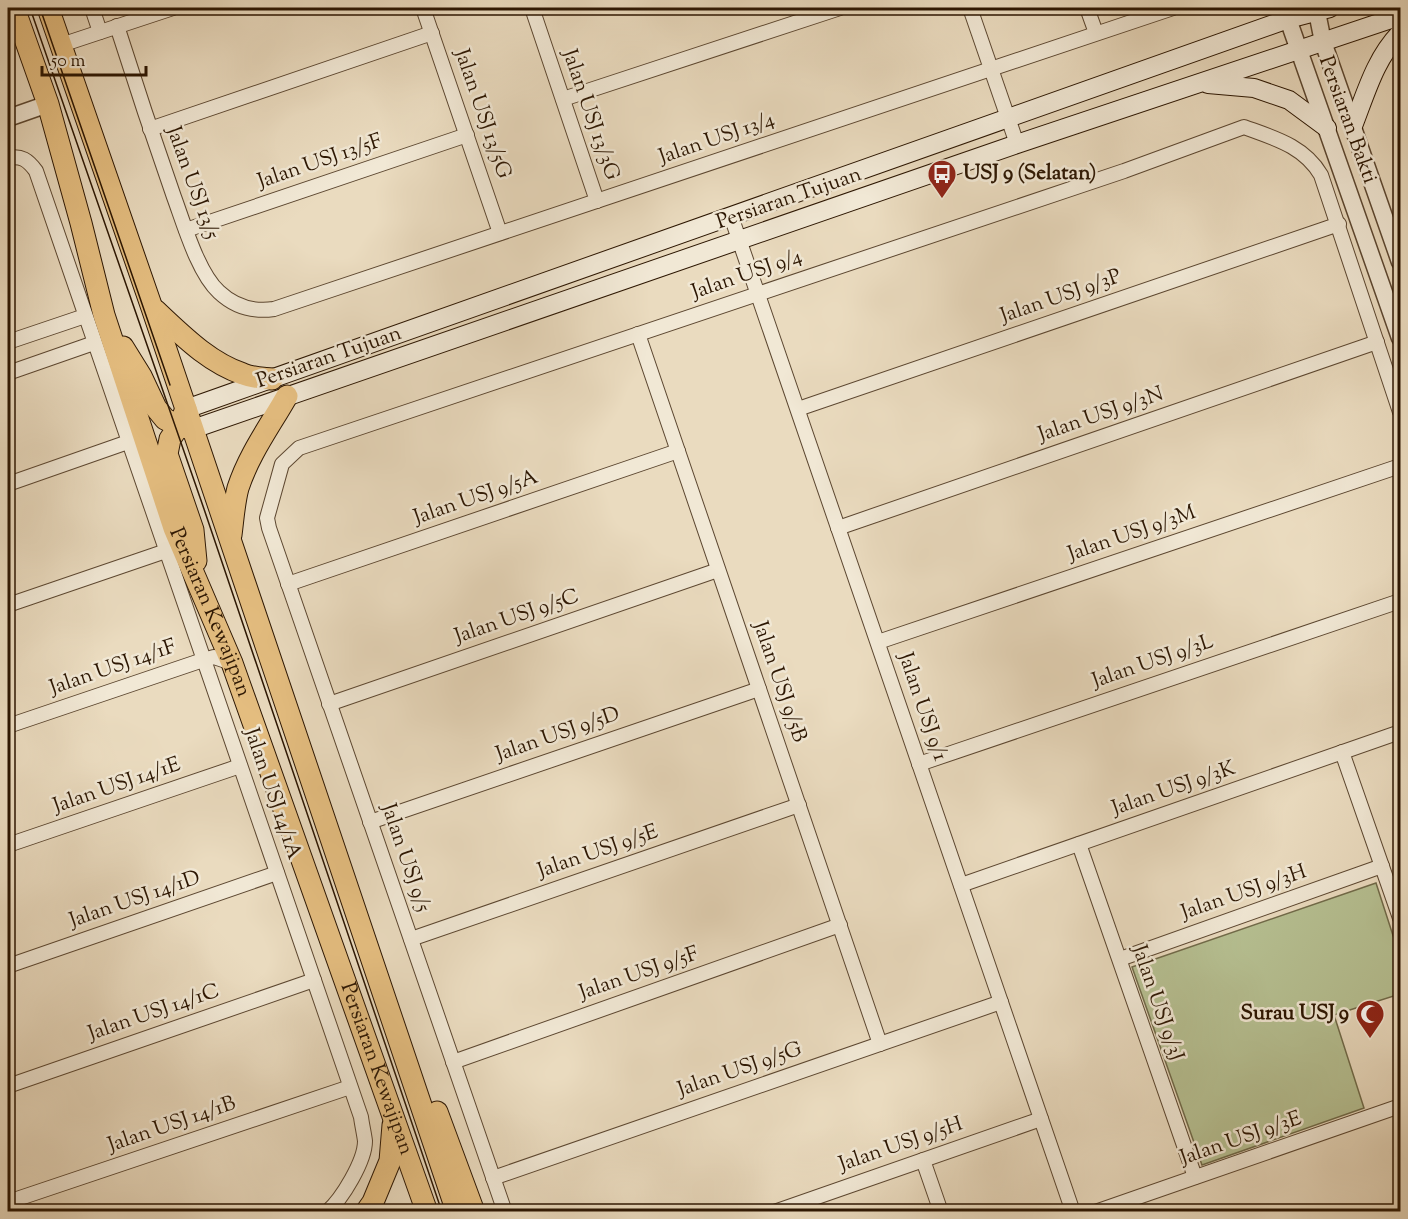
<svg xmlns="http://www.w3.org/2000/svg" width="1408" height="1219" font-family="'Sorts Mill Goudy',serif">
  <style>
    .green { fill: #b6c092; stroke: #716b4a; stroke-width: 1.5 }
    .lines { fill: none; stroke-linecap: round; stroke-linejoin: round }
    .minor-casing { stroke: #5c4731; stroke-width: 16 }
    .tertiary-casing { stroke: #5c4731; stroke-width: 19 }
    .secondary-casing { stroke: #2c1602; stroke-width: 20 }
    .primary-casing { stroke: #2c1602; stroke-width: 23 }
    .minor { stroke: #f1e8d5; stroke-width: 14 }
    .tertiary { stroke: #f1e8d5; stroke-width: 16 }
    .secondary { stroke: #f1e8d5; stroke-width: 18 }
    .primary { stroke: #e5be80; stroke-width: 21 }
    .tram { stroke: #2c1602; stroke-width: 1.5 }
    .labels { text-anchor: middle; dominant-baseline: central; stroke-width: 5; stroke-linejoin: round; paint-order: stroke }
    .street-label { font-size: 21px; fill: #2c1602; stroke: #f1e8d5 }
    .poi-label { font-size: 21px; font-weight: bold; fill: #2c1602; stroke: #f1e8d5; text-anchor: start }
  </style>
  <rect width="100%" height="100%" fill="#eadbbf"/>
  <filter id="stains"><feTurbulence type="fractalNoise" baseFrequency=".00333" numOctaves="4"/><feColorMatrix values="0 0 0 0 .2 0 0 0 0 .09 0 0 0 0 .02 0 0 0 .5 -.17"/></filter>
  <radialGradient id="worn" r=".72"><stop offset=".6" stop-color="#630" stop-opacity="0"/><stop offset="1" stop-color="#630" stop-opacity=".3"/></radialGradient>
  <polygon class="green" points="1376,883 1400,957 1400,994 1334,1015 1364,1108 1202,1165 1132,967"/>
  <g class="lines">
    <g class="minor-casing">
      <g id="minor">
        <polyline points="92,8 100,32"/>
        <polyline points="423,8 500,233"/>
        <polyline points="532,8 597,201"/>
        <polyline points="970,8 1017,144"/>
        <polyline points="1087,8 1096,33"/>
        <path d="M117 26C135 83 154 140 174 197 184 224 198 273 219 292 235 307 254 312 274 309L1173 8"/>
        <polyline points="61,45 173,8"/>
        <polyline points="563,99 840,8"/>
        <polyline points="150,129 432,33"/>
        <path d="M8 158C21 155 28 160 36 171L361 1117C362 1125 364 1133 365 1141 365 1161 342 1199 327 1212"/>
        <polyline points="731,216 1073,1212"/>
        <polyline points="186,230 467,135"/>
        <polyline points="638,334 880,1044"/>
        <polyline points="8,342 85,316"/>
        <polyline points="8,373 94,343"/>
        <polyline points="798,409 1339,224"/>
        <polyline points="8,484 128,442"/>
        <polyline points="838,528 1377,342"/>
        <polyline points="288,584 678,451"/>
        <polyline points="8,605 166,551"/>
        <polyline points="878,642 1400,466"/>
        <polyline points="329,704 718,570"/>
        <polyline points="8,726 203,660 214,657 232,663"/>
        <polyline points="1342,752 1400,918"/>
        <polyline points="919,764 1400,601"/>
        <polyline points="370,822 759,689"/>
        <polyline points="1079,844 1195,1177"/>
        <polyline points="8,845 240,766"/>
        <polyline points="961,885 1400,732"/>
        <polyline points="411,939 799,805"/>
        <polyline points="1120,959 1382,866"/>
        <polyline points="8,966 277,873"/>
        <polyline points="453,1062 840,925"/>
        <polyline points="8,1086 314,980"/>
        <polyline points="923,1160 941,1212"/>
        <polyline points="493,1178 1001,1002"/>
        <polyline points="8,1202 350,1087"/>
        <path d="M505 1212 269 528 267 518 282 464 299 448 1124 171 1244 127C1274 138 1304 146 1321 175L1400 412"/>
        <polyline points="774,1212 1041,1119"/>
        <polyline points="1095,1212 1400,1106"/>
      </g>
    </g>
    <g class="tertiary-casing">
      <g id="tertiary">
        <polyline points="1317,12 1323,42 1400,262"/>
        <polyline points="1288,19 1400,338"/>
        <polyline points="8,118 48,104"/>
      </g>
    </g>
    <g class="secondary-casing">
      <g id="secondary">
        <polyline points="1208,84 1254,88 1289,100 1327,128"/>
        <path d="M1353 126C1366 93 1375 59 1400 33"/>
        <polyline points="186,409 1288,19 1330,8"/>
        <polyline points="193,429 1017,144 1400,16"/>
      </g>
    </g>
    <g class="primary-casing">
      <g id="primary">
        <path id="s1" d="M14 8 48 104 81 223 104 315 174 528 232 663 427 1212"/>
        <polyline points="48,8 152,308 457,1212"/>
        <path d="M155 310C182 335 208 362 243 374 252 378 263 378 272 379"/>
        <polyline points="123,347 141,376 156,408 165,419 179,426 192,429"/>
        <polyline points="186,409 179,426 170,439 167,454 193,530 196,561"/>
        <path d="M231 535C233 520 234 503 238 488 249 454 270 426 287 396"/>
        <polyline points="437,1112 474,1212"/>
        <polyline points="366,1212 373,1202 390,1161 393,1125"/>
      </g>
    </g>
    <use href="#minor" class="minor"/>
    <use href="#tertiary" class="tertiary"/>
    <use href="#secondary" class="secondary"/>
    <use href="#primary" class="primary"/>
    <g class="tram">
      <polyline points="30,8 204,509 442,1212"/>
      <polyline points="40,8 170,385"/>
    </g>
  </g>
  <defs>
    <g id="bus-pin" transform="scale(1.5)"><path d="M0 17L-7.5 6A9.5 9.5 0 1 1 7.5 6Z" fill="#8f2418" stroke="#f1e8d5"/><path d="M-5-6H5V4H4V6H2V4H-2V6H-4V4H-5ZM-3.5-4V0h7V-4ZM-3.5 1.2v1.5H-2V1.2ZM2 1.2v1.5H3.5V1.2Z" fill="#fff"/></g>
    <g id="mosque-pin" transform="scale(1.5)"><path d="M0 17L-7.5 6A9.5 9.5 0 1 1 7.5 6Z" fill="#8f2418" stroke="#f1e8d5"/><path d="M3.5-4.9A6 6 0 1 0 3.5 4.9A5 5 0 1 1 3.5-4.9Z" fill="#fff"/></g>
  </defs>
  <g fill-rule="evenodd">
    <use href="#bus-pin" x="942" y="174"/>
    <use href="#mosque-pin" x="1370" y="1014"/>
  </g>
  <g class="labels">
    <g class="street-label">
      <text transform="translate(482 114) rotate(71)">Jalan USJ 13/5G</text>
      <text transform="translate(590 115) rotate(71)">Jalan USJ 13/3G</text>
      <text transform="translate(1347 120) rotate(70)">Persiaran Bakti</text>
      <text transform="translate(717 139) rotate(-19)">Jalan USJ 13/4</text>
      <text transform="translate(320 162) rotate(-19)">Jalan USJ 13/5F</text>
      <text transform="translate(192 183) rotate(70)">Jalan USJ 13/5</text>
      <text transform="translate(789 199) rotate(-19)">Persiaran Tujuan</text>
      <text transform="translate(747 275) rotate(-19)">Jalan USJ 9/4</text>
      <text transform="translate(1061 297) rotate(-19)">Jalan USJ 9/3P</text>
      <text transform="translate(329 358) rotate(-19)">Persiaran Tujuan</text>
      <text transform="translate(1101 415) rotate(-19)">Jalan USJ 9/3N</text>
      <text transform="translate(476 498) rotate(-19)">Jalan USJ 9/5A</text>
      <text transform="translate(1132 534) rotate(-19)">Jalan USJ 9/3M</text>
      <text stroke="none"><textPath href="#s1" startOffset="636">Persiaran Kewajipan</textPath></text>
      <text transform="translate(517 617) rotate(-19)">Jalan USJ 9/5C</text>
      <text transform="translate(1153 662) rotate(-19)">Jalan USJ 9/3L</text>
      <text transform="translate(113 668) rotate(-19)">Jalan USJ 14/1F</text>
      <text transform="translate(779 682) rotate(71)">Jalan USJ 9/5B</text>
      <text transform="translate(922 707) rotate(71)">Jalan USJ 9/1</text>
      <text transform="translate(558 735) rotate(-19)">Jalan USJ 9/5D</text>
      <text transform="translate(117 786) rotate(-19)">Jalan USJ 14/1E</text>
      <text transform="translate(1174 789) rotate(-19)">Jalan USJ 9/3K</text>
      <text transform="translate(272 794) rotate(71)">Jalan USJ 14/1A</text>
      <text transform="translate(598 852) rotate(-19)">Jalan USJ 9/5E</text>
      <text transform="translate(405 858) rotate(71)">Jalan USJ 9/5</text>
      <text transform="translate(1244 893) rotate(-19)">Jalan USJ 9/3H</text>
      <text transform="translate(135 900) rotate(-19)">Jalan USJ 14/1D</text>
      <text transform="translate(639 974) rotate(-19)">Jalan USJ 9/5F</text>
      <text transform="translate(1157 1003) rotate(71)">Jalan USJ 9/3J</text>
      <text transform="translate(154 1013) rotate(-19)">Jalan USJ 14/1C</text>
      <text stroke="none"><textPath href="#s1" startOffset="1122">Persiaran Kewajipan</textPath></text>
      <text transform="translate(740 1070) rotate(-19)">Jalan USJ 9/5G</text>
      <text transform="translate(172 1125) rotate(-19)">Jalan USJ 14/1B</text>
      <text transform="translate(1241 1139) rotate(-19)">Jalan USJ 9/3E</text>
      <text transform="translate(901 1145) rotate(-19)">Jalan USJ 9/5H</text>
    </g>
    <g class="poi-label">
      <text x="963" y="174">USJ 9 (Selatan)</text>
      <text x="1349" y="1014" text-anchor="end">Surau USJ 9</text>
    </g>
  </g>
  <rect width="1408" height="1219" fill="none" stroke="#eadbbf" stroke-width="30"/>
  <rect x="9" y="9" width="1390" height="1201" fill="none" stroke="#2c1602" stroke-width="3"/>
  <rect x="15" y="15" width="1378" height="1189" fill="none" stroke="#2c1602" stroke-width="1.5"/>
  <path d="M42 66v9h104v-9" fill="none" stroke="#2c1602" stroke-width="3"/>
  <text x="51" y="66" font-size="18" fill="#2c1602" stroke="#f1e8d5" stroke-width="4.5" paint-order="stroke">50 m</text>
  <rect width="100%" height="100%" filter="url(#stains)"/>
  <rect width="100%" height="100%" fill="url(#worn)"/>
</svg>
